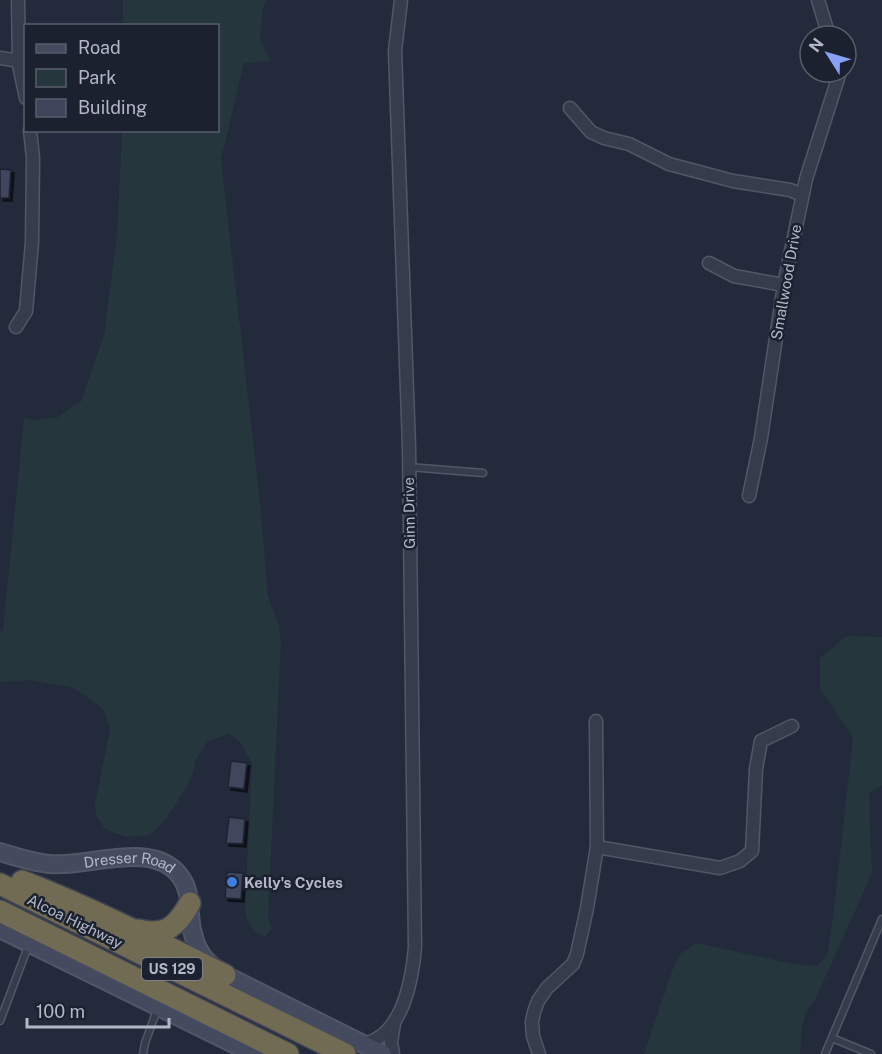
<svg xmlns="http://www.w3.org/2000/svg" width="882" height="1054" font-family="'Public Sans',sans-serif">
  <style>
    .green { fill: #25363c }
    .building { fill: #3f465b; stroke: #1e2332; stroke-width: 1.5; filter: url(#shadow) }
    .lines { fill: none; stroke-linecap: round; stroke-linejoin: round }
    .lane-casing { stroke: #525766; stroke-width: 9 }
    .street-casing { stroke: #525766; stroke-width: 15 }
    .secondary-casing { stroke: #525766; stroke-width: 20 }
    .highway-casing { stroke: #3f4453; stroke-width: 24 }
    .lane { stroke: #373c4c; stroke-width: 6 }
    .street { stroke: #373c4c; stroke-width: 12 }
    .secondary { stroke: #454b5e; stroke-width: 16 }
    .highway { stroke: #716b54; stroke-width: 21 }
    .shop-dot { fill: #3f7fe0; stroke: #1c2130; stroke-width: 2 }
    .labels { text-anchor: middle; dominant-baseline: central; stroke-width: 5; stroke-linejoin: round; paint-order: stroke }
    .shield { fill: #1c2130; stroke: #868a9a; stroke-width: 1.5 }
    .shield-label { font-size: 14px; font-weight: bold; fill: #b3b7c7 }
    .street-label { font-size: 15px; fill: #b3b7c7; stroke: #1c2130 }
    .poi-label { font-size: 15px; font-weight: bold; fill: #b3b7c7; stroke: #1c2130; text-anchor: start }
  </style>
  <defs>
    <filter id="shadow"><feDropShadow dx="3" dy="3" stdDeviation="0" flood-color="#0009"/></filter>
  </defs>
  <rect width="100%" height="100%" fill="#232a3b"/>
  <g class="green">
    <path d="M123 0H266L263 9 260 38 270 61 244 63 221 159 260 502 268 596 279 625 281 641 268 919 272 929 265 937C250 932 246 921 245 907L252 763 240 742 229 734 208 741 196 759 192 776 184 791 167 818 150 835 126 837 105 829 96 816 95 804 110 728 103 709 74 688 32 680 0 682V631H3L24 418 35 420 58 417 81 401 104 335 117 235 122 131 218 130V26L123 25Z"/>
    <path d="M847 636 882 637V785L869 794 872 873 815 1000C800 1017 802 1032 800 1054H644L673 968 680 954 696 943 794 964 816 966 827 956 833 917 853 738 820 688V658Z"/>
  </g>
  <g class="building">
    <polygon points="0,169 11,170 9,198 0,198"/>
    <polygon points="231,761 247,763 244,789 228,787"/>
    <polygon points="229,817 245,819 243,844 226,843"/>
    <polygon points="227,872 243,873 241,899 225,898"/>
  </g>
  <g class="lines">
    <g class="lane-casing">
      <g id="lane">
        <polyline points="409,467 483,473"/>
        <polyline points="0,1021 29,944"/>
        <polyline points="832,1038 871,1054"/>
        <polyline points="143,1054 145,1043 158,1007"/>
        <polyline points="825,1054 882,919"/>
      </g>
    </g>
    <g class="street-casing">
      <g id="street">
        <polyline points="18,0 19,65 26,98"/>
        <polyline points="818,0 829,36"/>
        <polyline points="0,58 19,61"/>
        <polyline points="570,108 591,132 604,138 629,144 669,164 733,181 790,190 802,195"/>
        <polyline points="709,263 734,276 784,285"/>
        <polyline points="16,327 26,311 32,242 33,158 30,130"/>
        <polyline points="749,496 761,438 784,285 806,179 840,72"/>
        <polyline points="597,847 720,868 740,861 752,851 756,769 761,741 792,726"/>
        <path d="M361 1044C402 1039 412 981 415 947L409 447 395 51 401 0"/>
        <polyline points="393,1054 391,1042 394,1024"/>
        <polyline points="539,1054 533,1036 532,1022 534,1012 538,1001 547,988 573,964 577,954 587,908 597,847 596,721"/>
      </g>
    </g>
    <g class="secondary-casing">
      <g id="secondary">
        <path id="s1" d="M0 852C16 857 32 862 49 864 88 868 152 839 180 876 189 888 189 900 190 915 191 931 196 950 207 961 212 967 219 971 225 975L383 1054"/>
        <polyline points="0,929 254,1054"/>
      </g>
    </g>
    <g class="highway-casing">
      <g id="highway">
        <path d="M22 881C92 908 158 942 225 975"/>
        <polyline points="0,884 345,1054"/>
        <polyline points="0,911 288,1054"/>
        <path d="M138 930C166 937 177 926 190 903"/>
      </g>
    </g>
    <use href="#lane" class="lane"/>
    <use href="#street" class="street"/>
    <use href="#secondary" class="secondary"/>
    <use href="#highway" class="highway"/>
  </g>
  <circle class="shop-dot" cx="232" cy="882" r="6"/>
  <g class="labels">
    <rect class="shield" x="142" y="958" width="60" height="22" rx="4.5"/>
    <g class="shield-label">
      <text x="172" y="969">US 129</text>
    </g>
    <g class="street-label">
      <text transform="translate(786 282) rotate(-80)">Smallwood Drive</text>
      <text transform="translate(409 513) rotate(-91)">Ginn Drive</text>
      <text stroke="none"><textPath href="#s1" startOffset="132">Dresser Road</textPath></text>
      <text transform="translate(75 921) rotate(26)">Alcoa Highway</text>
    </g>
    <g class="poi-label">
      <text x="244" y="882">Kelly's Cycles</text>
    </g>
  </g>
  <rect x="24" y="24" width="195" height="108" fill="#1c2130" stroke="#585d6c" stroke-width="1.5"/>
  <rect x="36" y="44" width="30" height="9" fill="#454b5e" stroke="#585d6c" stroke-width="1.5"/>
  <text x="78" y="54" font-size="18" fill="#b3b7c7">Road</text>
  <rect x="36" y="69" width="30" height="18" fill="#25363c" stroke="#585d6c" stroke-width="1.5"/>
  <text x="78" y="84" font-size="18" fill="#b3b7c7">Park</text>
  <rect x="36" y="99" width="30" height="18" fill="#3f465b" stroke="#585d6c" stroke-width="1.5"/>
  <text x="78" y="114" font-size="18" fill="#b3b7c7">Building</text>
  <g transform="translate(828 54) rotate(307)"><circle r="28" fill="#1c2130" stroke="#585d6c" stroke-width="1.5"/>
  <path d="M0-4.5L10 22L0 15L-10 22Z" fill="#89a1f5"/>
  <text y="-9" font-size="16" font-weight="bold" text-anchor="middle" fill="#b3b7c7">N</text>
  </g>
  <path d="M27 1018v9h142v-9" fill="none" stroke="#b3b7c7" stroke-width="3"/>
  <text x="36" y="1018" font-size="18" fill="#b3b7c7" stroke="#1c2130" stroke-width="4.5" paint-order="stroke">100 m</text>
</svg>
